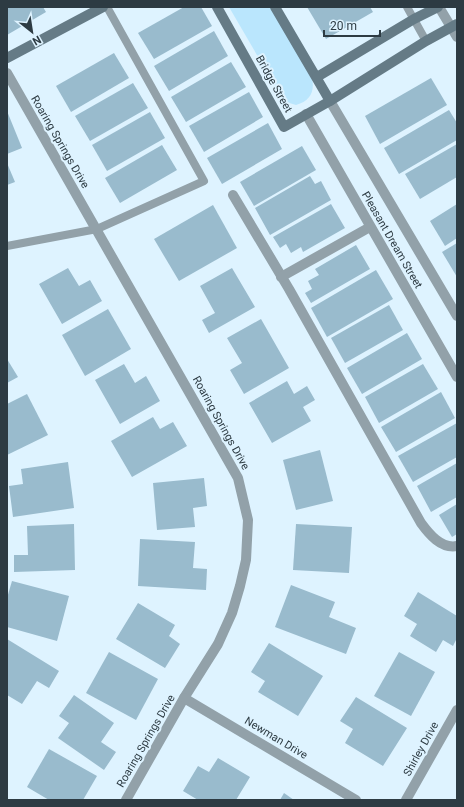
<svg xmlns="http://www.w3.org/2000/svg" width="464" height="807" font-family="Roboto,sans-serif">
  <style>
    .green { fill: #bae6fd }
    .building { fill: #99bbcd }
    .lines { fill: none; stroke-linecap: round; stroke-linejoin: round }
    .lane { stroke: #92a1a9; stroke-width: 8 }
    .street { stroke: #92a1a9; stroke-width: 10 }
    .secondary { stroke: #657b86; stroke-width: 10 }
    .labels { text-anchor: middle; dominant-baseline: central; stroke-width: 4; stroke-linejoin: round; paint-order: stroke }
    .street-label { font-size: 11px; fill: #2d3b43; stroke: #def3ff }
  </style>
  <rect width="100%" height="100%" fill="#def3ff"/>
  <path class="green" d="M229 7H270L312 78C315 92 310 101 296 105L286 102 282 98Z"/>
  <g class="building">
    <polygon points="7,7 43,7 46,12 7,35"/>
    <polygon points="184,7 201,7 212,26 154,59 138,33"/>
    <polygon points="307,7 370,7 373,12 326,39"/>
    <polygon points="214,31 228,56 169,91 154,66"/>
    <polygon points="114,53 129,78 71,112 56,86"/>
    <polygon points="231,62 246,87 186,122 171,97"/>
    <polygon points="431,78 447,105 380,144 365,116"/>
    <polygon points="133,83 148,108 90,141 75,116"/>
    <polygon points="249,92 263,117 204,152 189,126"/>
    <polygon points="449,110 457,123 457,140 399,174 384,148"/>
    <polygon points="7,111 22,148 7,154"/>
    <polygon points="150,112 165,138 107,171 92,145"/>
    <polygon points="268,123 282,149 222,184 207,158"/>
    <polygon points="457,144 457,177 420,199 405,174"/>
    <polygon points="162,145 177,170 120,203 105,178"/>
    <polygon points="302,146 316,170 254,206 240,182"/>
    <polygon points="7,163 15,182 7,185"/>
    <polygon points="310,176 315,184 321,181 331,200 270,235 255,208"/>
    <polygon points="331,204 345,228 303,252 301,247 291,253 286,244 280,248 273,237"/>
    <polygon points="457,204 457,238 445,246 430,221"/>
    <polygon points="213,205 237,248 179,281 154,239"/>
    <polygon points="457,243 457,277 442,252"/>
    <polygon points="356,245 370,269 311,303 305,293 312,289 308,281 319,275 315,269"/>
    <polygon points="68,268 79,286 90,280 102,301 62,324 39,284"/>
    <polygon points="232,268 255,307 209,333 202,320 215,313 200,286"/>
    <polygon points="376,270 393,299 327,337 311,308"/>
    <polygon points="389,305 403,330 345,363 331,338"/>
    <polygon points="108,309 131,349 85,376 62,335"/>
    <polygon points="261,319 289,368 244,394 230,370 242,363 227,338"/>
    <polygon points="407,333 422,359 362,394 347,368"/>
    <polygon points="7,359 18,377 7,383"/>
    <polygon points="124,364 135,383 146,376 160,401 120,424 95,380"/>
    <polygon points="423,364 438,389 379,423 365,397"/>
    <polygon points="287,381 294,394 307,386 315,400 303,407 311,421 272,443 249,403"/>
    <polygon points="441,392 455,418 396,452 381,427"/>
    <polygon points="27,394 48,435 7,455 7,404"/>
    <polygon points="153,417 160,429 173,422 187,446 132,477 111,441"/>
    <polygon points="457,423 457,457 413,482 398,456"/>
    <polygon points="320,450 333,501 296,510 283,460"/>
    <polygon points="68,462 74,508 13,517 9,486 23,484 21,469"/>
    <polygon points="457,463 457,497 431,512 417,486"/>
    <polygon points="204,478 207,506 193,508 195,527 157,530 153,483"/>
    <polygon points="457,504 457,534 452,537 439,515"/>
    <polygon points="74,524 75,570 14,572 14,555 28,555 27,526"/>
    <polygon points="296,524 352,527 349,573 293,570"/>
    <polygon points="140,539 195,542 193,568 207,569 206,590 138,586"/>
    <polygon points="12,581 69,596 57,641 7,627 7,598"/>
    <polygon points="291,585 335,602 329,617 356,628 346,654 275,627"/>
    <polygon points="418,592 457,616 457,638 453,646 443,640 436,652 410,636 417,624 404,616"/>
    <polygon points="138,603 175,625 169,636 180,644 165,668 116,639"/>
    <polygon points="7,639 59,671 49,688 37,681 22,704 7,695"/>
    <polygon points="269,643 323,676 298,716 258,692 265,681 251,672"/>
    <polygon points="109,652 158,679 136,720 86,693"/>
    <polygon points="399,652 435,672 411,716 374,696"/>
    <polygon points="74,695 114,723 101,742 116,752 104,770 58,738 69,723 59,716"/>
    <polygon points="356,697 407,728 383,766 345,743 353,729 340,721"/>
    <polygon points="49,749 97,776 83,800 49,800 27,787"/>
    <polygon points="218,758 250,777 236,800 198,800 183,791 198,766 209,772"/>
    <polygon points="284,793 294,800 280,800"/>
  </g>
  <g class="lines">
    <g class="lane">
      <polyline points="407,7 426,41"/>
      <polyline points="7,246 97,229 204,181 107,7"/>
    </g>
    <g class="street">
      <polyline points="439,7 457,37"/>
      <polyline points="7,73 238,478 248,520 246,560 240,586 232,613 218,644 184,698 126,800"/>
      <polyline points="330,101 457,316"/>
      <polyline points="306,114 457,377"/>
      <path d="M233 195 289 289 421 523C429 534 441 549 457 546"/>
      <polyline points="281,277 370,227"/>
      <polyline points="184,698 356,800"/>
      <polyline points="406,800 457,710"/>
    </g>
    <g class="secondary">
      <polyline points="217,7 284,127 330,101 426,41 457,24"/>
      <polyline points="275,7 330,101"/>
      <polyline points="7,58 103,7"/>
      <polyline points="317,77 414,19 438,7"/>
    </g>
  </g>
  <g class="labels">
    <g class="street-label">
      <text transform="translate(274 84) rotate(61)">Bridge Street</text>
      <text transform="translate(60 142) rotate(60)">Roaring Springs Drive</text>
      <text transform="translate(392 240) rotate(60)">Pleasant Dream Street</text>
      <text transform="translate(221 423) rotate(61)">Roaring Springs Drive</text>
      <text transform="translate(276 738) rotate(31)">Newman Drive</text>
      <text transform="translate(146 741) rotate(-60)">Roaring Springs Drive</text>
      <text transform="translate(421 749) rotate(-61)">Shirley Drive</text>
    </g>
  </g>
  <rect width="464" height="807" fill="none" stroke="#2d3b43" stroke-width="16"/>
  <g transform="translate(32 32) rotate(150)" stroke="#def3ff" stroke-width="3" paint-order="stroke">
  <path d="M0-3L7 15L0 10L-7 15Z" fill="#2d3b43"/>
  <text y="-6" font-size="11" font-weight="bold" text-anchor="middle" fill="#2d3b43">N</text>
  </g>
  <path d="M324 30v6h56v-6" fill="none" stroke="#2d3b43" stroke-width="2"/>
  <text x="330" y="30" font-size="12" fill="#2d3b43" stroke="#def3ff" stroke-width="3" paint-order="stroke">20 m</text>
</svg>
